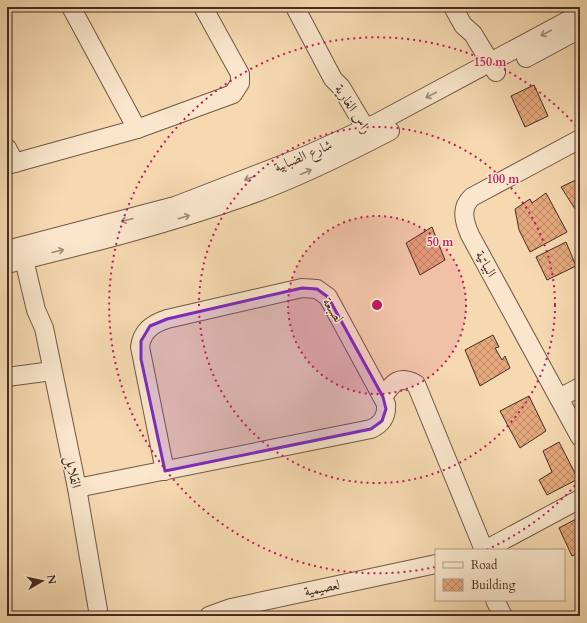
<svg xmlns="http://www.w3.org/2000/svg" width="587" height="623" font-family="Cardo,Amiri,serif">
  <style>
    .building { fill: url(#building-cross-hatch); stroke: #452c23 }
    .lines { fill: none; stroke-linecap: round; stroke-linejoin: round }
    .minor-casing { stroke: #715746; stroke-width: 20 }
    .minor { stroke: #f9e6cc; stroke-width: 18 }
    .oneway { stroke: #9f8978 }
    .marked { fill: #7b2cbf; fill-opacity: 0.2; stroke: #7b2cbf; stroke-width: 3; stroke-linejoin: round }
    .ring { fill: none; stroke: #c2185b; stroke-width: 2; stroke-dasharray: 2 4 }
    .labels { text-anchor: middle; dominant-baseline: central; stroke-width: 3; stroke-linejoin: round; paint-order: stroke }
    .street-label { font-size: 14px; fill: #452c23; stroke: #f9e6cc }
    .centre { fill: #c2185b; stroke: #f9e6cc; stroke-width: 2 }
    .ring-label { font-size: 12px; text-anchor: middle; font-weight: bold; fill: #c2185b; stroke: #f9e6cc; stroke-width: 3; stroke-linejoin: round; paint-order: stroke }
  </style>
  <defs>
    <pattern id="building-cross-hatch" width="8" height="8" patternUnits="userSpaceOnUse"><rect width="8" height="8" fill="#e4a87c"/><path d="M0 0l8 8M0 8l8-8" fill="none" stroke="#bb8965"/></pattern>
  </defs>
  <rect width="100%" height="100%" fill="#f6d9b1"/>
  <filter id="stains"><feTurbulence type="fractalNoise" baseFrequency=".005" numOctaves="4"/><feColorMatrix values="0 0 0 0 .2 0 0 0 0 .09 0 0 0 0 .02 0 0 0 .5 -.17"/></filter>
  <radialGradient id="worn" r=".72"><stop offset=".6" stop-color="#630" stop-opacity="0"/><stop offset="1" stop-color="#630" stop-opacity=".3"/></radialGradient>
  <g class="building">
    <polygon points="534,85 548,116 525,127 511,96"/>
    <polygon points="580,178 580,211 577,212 561,187"/>
    <polygon points="546,193 567,232 530,252 519,230 515,209 530,199 532,203"/>
    <polygon points="432,227 445,260 420,275 406,243"/>
    <polygon points="566,242 576,266 547,280 536,257"/>
    <polygon points="493,335 499,347 495,348 502,360 505,356 510,368 480,386 465,350"/>
    <polygon points="529,396 546,431 520,448 500,411"/>
    <polygon points="559,442 578,479 547,495 539,480 552,472 543,451"/>
    <polygon points="580,517 580,552 572,556 559,528"/>
  </g>
  <g class="lines">
    <g class="minor-casing">
      <g id="minor">
        <polyline points="71,7 137,129"/>
        <polyline points="295,7 333,79 341,87 372,139"/>
        <polyline points="453,7 463,25 473,34 496,72"/>
        <polyline points="526,58 580,29"/>
        <path d="M580 139 472 197C460 208 464 221 470 235L580 437"/>
        <polyline points="7,148 15,163"/>
        <polyline points="7,165 137,129 233,94 240,83 240,74 203,7"/>
        <polyline points="21,247 36,310 44,328 77,488 99,616"/>
        <polyline points="7,250 175,206 307,155 377,123 580,14"/>
        <path d="M7 264C88 244 168 224 247 196 296 179 344 155 390 131"/>
        <polyline points="7,377 52,371"/>
        <path d="M383 397C393 382 399 375 416 384L484 550"/>
        <polyline points="559,398 580,387"/>
        <path d="M77 488C175 469 273 449 371 429 382 424 387 416 386 404L328 297 317 289 302 288 167 319C152 324 142 331 140 347L165 471"/>
        <polyline points="485,550 580,499"/>
        <polyline points="495,600 503,616"/>
        <polyline points="209,616 231,608 436,564"/>
      </g>
    </g>
    <use href="#minor" class="minor"/>
  </g>
  <defs><path id="oneway-shaft" d="M-6 0H5M1.5-3L5.5 0L1.5 3" fill="none" stroke-width="1.6" stroke-linecap="round" stroke-linejoin="round"/></defs>
  <g class="oneway">
    <use href="#oneway-shaft" transform="translate(546 33) rotate(152)"/>
    <use href="#oneway-shaft" transform="translate(431 95) rotate(152)"/>
    <use href="#oneway-shaft" transform="translate(306 172) rotate(-24)"/>
    <use href="#oneway-shaft" transform="translate(250 178) rotate(159)"/>
    <use href="#oneway-shaft" transform="translate(184 217) rotate(-17)"/>
    <use href="#oneway-shaft" transform="translate(127 220) rotate(165)"/>
    <use href="#oneway-shaft" transform="translate(58 251) rotate(-14)"/>
  </g>
  <path class="marked" d="M302 288 317 289 328 297 383 397 386 409 382 421 371 429 165 471 141 359V341L150 326 167 319Z"/>
  <circle cx="377" cy="305" r="89" fill="#c2185b" fill-opacity=".12"/>
  <g class="ring">
    <circle cx="377" cy="305" r="89"/>
    <circle cx="377" cy="305" r="178"/>
    <path d="M579 481A268 268 0 0 1 486 550M435 567A268 268 0 1 1 579 129"/>
  </g>
  <g class="labels">
    <g class="street-label">
      <text transform="translate(353 109) rotate(57)">راس الغارية</text>
      <text transform="translate(303 156) rotate(-23)">شارع الضبابية</text>
      <text transform="translate(486 264) rotate(61)">البياتية</text>
      <text transform="translate(333 310) rotate(58)">لصبعة</text>
      <text transform="translate(73 472) rotate(78)">القلايل</text>
      <text transform="translate(322 588) rotate(-12)">لعصيمية</text>
    </g>
  </g>
  <circle cx="377" cy="305" r="6" class="centre"/>
  <g class="ring-label">
    <text x="490" y="66">150 m</text>
    <text x="503" y="183">100 m</text>
    <text x="440" y="246">50 m</text>
  </g>
  <rect width="587" height="623" fill="none" stroke="#f6d9b1" stroke-width="24"/>
  <rect x="8" y="8" width="571" height="607" fill="none" stroke="#452c23" stroke-width="2"/>
  <rect x="12" y="12" width="563" height="599" fill="none" stroke="#452c23"/>
  <rect x="435" y="549" width="130" height="52" fill="#f9e6cc" stroke="#b19c88"/>
  <rect x="443" y="562" width="20" height="6" fill="#f9e6cc" stroke="#b19c88"/>
  <text x="471" y="569" font-size="12" fill="#452c23">Road</text>
  <rect x="443" y="579" width="20" height="12" fill="url(#building-cross-hatch)" stroke="#b19c88"/>
  <text x="471" y="589" font-size="12" fill="#452c23">Building</text>
  <g transform="translate(42 581) rotate(81)" stroke="#f9e6cc" stroke-width="3" paint-order="stroke">
  <path d="M0-3L7 15L0 10L-7 15Z" fill="#452c23"/>
  <text y="-6" font-size="11" font-weight="bold" text-anchor="middle" fill="#452c23">N</text>
  </g>
  <rect width="100%" height="100%" filter="url(#stains)"/>
  <rect width="100%" height="100%" fill="url(#worn)"/>
</svg>
